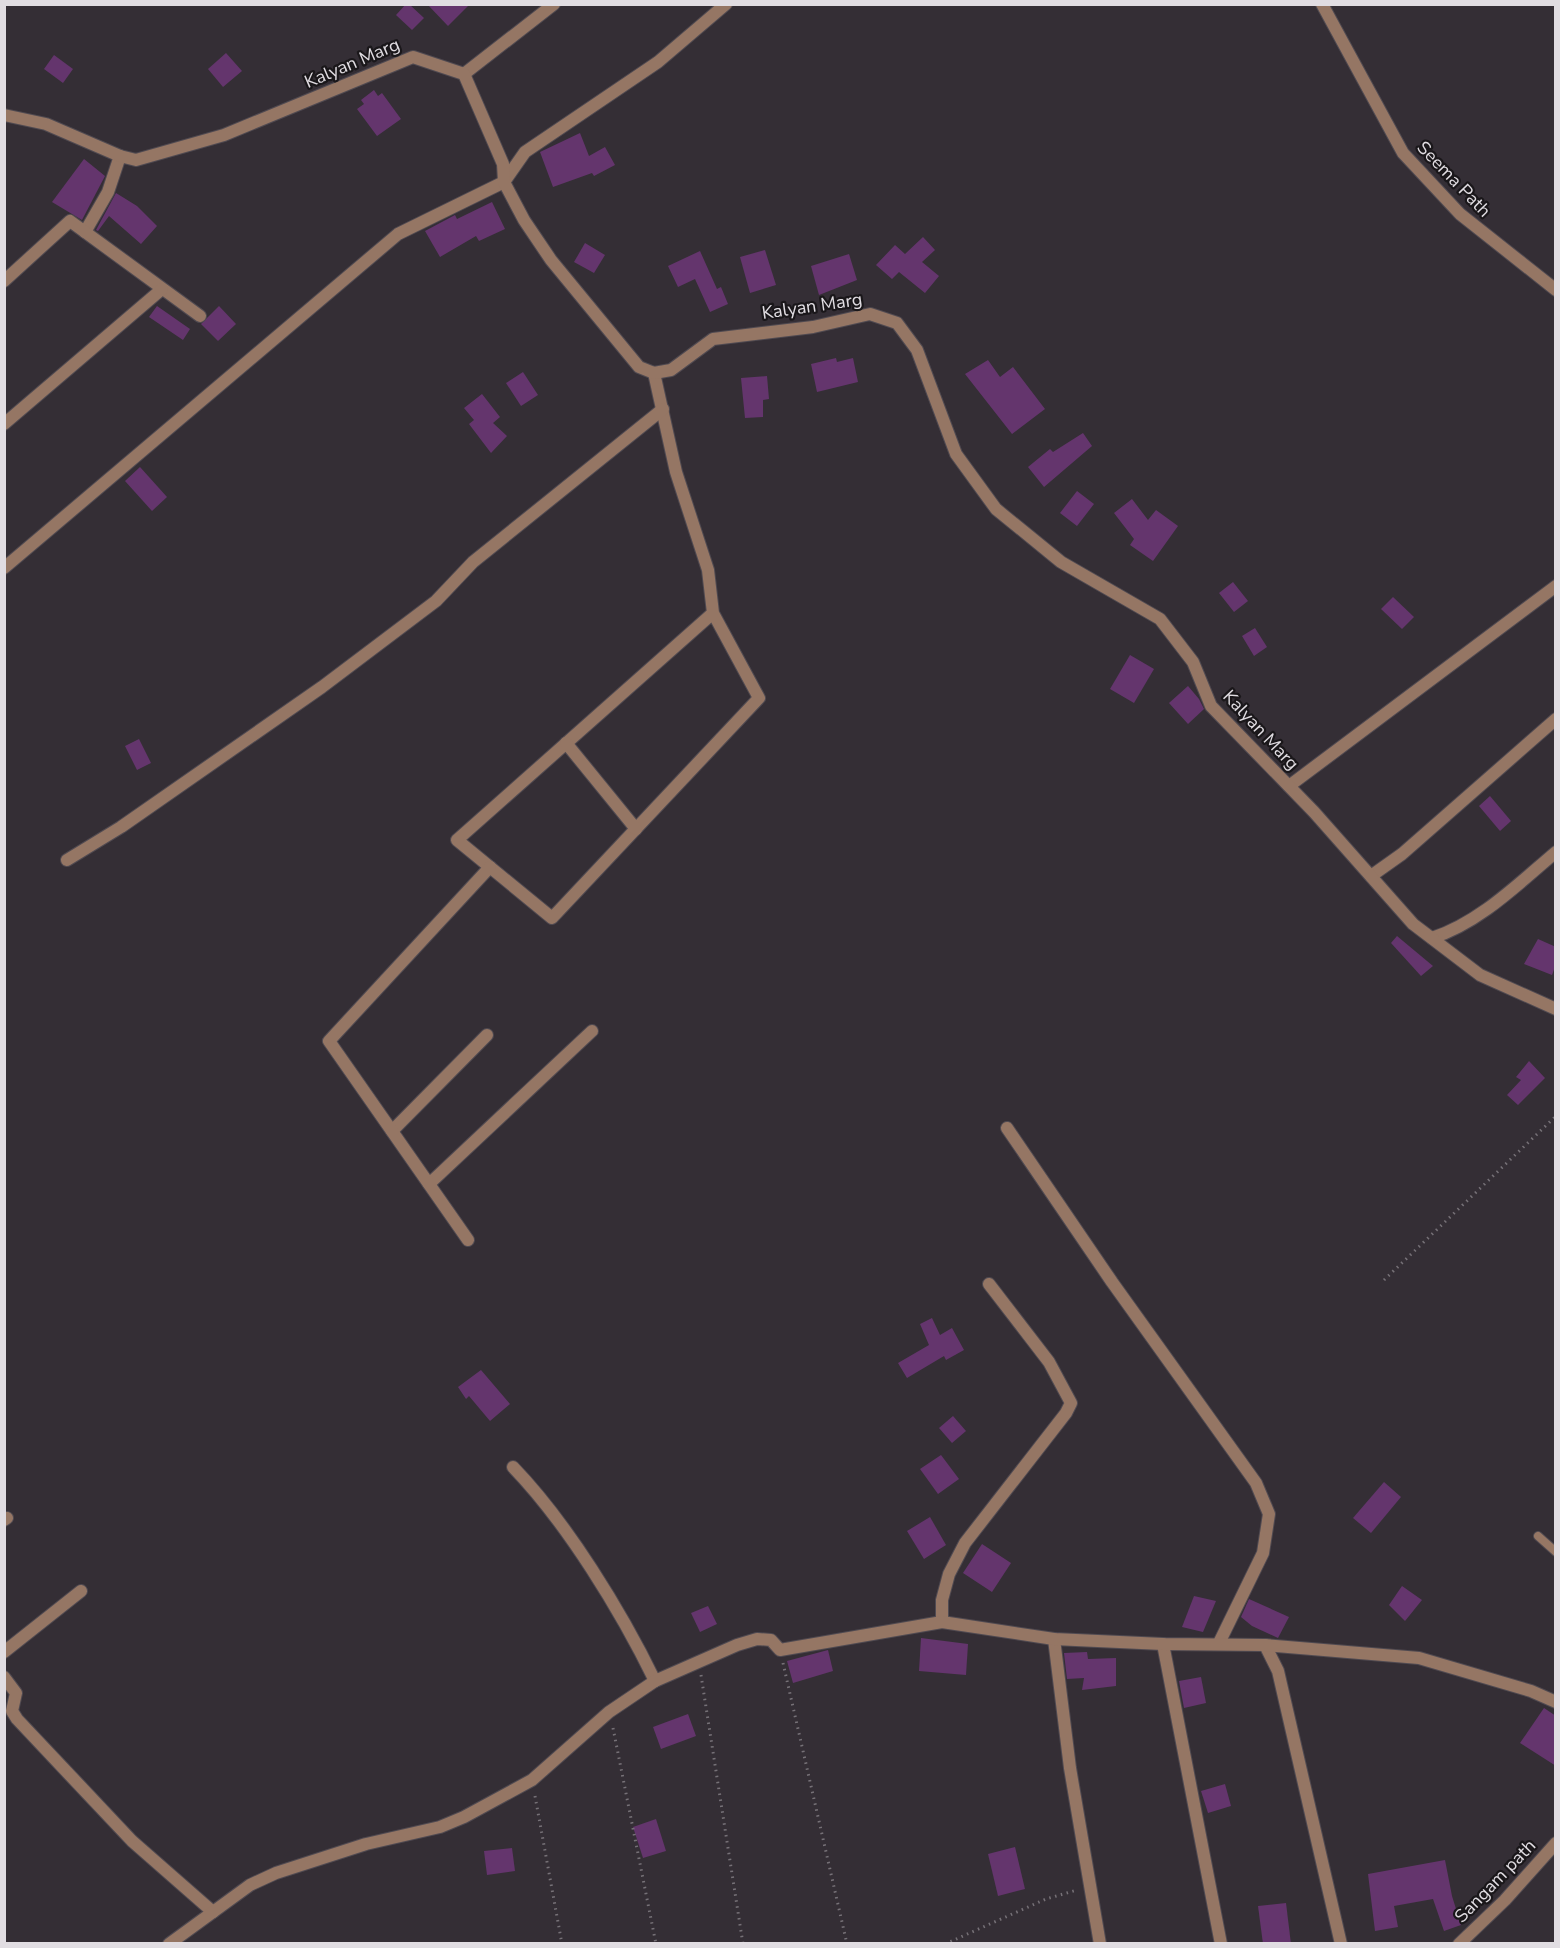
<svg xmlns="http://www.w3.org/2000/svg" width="1560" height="1948" font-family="'Nunito Sans',sans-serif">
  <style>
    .building { fill: #64356d }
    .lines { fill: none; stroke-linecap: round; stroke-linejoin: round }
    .service-casing { stroke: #504a51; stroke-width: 10 }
    .minor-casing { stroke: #504a51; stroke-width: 14 }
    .tertiary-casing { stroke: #504a51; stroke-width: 14 }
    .path { stroke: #767177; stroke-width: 3; stroke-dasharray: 1.5 4.5; stroke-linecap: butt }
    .service { stroke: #957664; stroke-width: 8 }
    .minor { stroke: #957664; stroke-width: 12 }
    .tertiary { stroke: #957664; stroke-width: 12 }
    .labels { text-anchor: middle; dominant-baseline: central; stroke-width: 4.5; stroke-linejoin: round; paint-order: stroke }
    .street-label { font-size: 18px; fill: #e1dde2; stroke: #1a171a }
  </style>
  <rect width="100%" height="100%" fill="#342e35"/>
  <g class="building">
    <polygon points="406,4 409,4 424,18 412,30 396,15"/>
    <polygon points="427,4 470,4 448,26"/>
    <polygon points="226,53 242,71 223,87 208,69"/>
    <polygon points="54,55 73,69 63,83 44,69"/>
    <polygon points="374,90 378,96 382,93 401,119 377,136 357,109 364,104 361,100"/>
    <polygon points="580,133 589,156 605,147 615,165 594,176 592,173 553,187 540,152"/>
    <polygon points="84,159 105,176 82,220 52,202"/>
    <polygon points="116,193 137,206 157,226 141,244 109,216 98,231 96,230"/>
    <polygon points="492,202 505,229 479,241 476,236 440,257 425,231 455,215 457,219"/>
    <polygon points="923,237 935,250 922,262 939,276 925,293 899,272 892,279 876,265 895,245 905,254"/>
    <polygon points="585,243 605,255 594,273 574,262"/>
    <polygon points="765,250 776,285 750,293 740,257"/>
    <polygon points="700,251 717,289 721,287 728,304 710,312 695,279 678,287 668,266"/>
    <polygon points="849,254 857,280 819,295 811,266"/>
    <polygon points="157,306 190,329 183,340 149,317"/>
    <polygon points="219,306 236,324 218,341 201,324"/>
    <polygon points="836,358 837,362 853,358 858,382 817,392 811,364"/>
    <polygon points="988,360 1000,377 1013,367 1045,409 1012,434 965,374"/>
    <polygon points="523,372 538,395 521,406 506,383"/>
    <polygon points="767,376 769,399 763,400 763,417 745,418 741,378"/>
    <polygon points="482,394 500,417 493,423 507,436 491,453 469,424 474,420 464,408"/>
    <polygon points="1083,433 1092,446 1044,487 1028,467 1050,449 1053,452"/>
    <polygon points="140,467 167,497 152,511 125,481"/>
    <polygon points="1077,491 1094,504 1077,526 1060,513"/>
    <polygon points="1132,499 1148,520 1156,510 1178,526 1153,561 1130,545 1134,539 1114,513"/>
    <polygon points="1233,582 1248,601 1234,612 1219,593"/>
    <polygon points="1393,597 1414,617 1402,629 1381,609"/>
    <polygon points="1255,628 1267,647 1254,656 1242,636"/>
    <polygon points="1130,655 1154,669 1134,703 1110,689"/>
    <polygon points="1188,686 1199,699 1204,709 1188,724 1169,703"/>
    <polygon points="139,739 151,763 137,770 125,746"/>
    <polygon points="1490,796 1511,821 1500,831 1479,806"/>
    <polygon points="1397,936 1433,966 1421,976 1391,943"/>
    <polygon points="1538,939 1556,947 1556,964 1552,975 1524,964"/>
    <polygon points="1529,1061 1545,1078 1518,1105 1507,1095 1521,1080 1516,1077"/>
    <polygon points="932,1318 940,1335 952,1328 964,1350 946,1360 944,1356 907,1378 898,1363 929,1345 920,1324"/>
    <polygon points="481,1370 510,1404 490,1421 469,1396 466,1399 458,1387"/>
    <polygon points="953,1416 966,1431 952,1443 939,1428"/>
    <polygon points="941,1455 959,1479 938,1494 920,1469"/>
    <polygon points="1384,1482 1401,1497 1371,1533 1353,1518"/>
    <polygon points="930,1517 946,1545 924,1559 907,1531"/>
    <polygon points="982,1544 1011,1563 992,1592 963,1573"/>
    <polygon points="1402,1586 1422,1600 1405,1621 1389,1605"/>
    <polygon points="1194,1596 1216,1601 1203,1632 1182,1627"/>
    <polygon points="1249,1599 1289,1617 1278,1638 1252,1626 1241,1617"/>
    <polygon points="708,1606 717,1624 700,1632 691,1613"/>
    <polygon points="921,1638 968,1644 966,1675 919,1671"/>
    <polygon points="828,1650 833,1671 793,1683 787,1661"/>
    <polygon points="1087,1652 1088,1659 1116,1658 1116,1686 1082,1690 1084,1678 1067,1679 1064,1653"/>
    <polygon points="1201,1677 1206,1703 1184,1708 1179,1681"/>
    <polygon points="1544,1708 1556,1716 1556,1766 1520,1743"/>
    <polygon points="688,1714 696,1736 661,1749 653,1727"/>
    <polygon points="1225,1784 1231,1806 1208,1813 1201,1791"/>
    <polygon points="656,1819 666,1851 643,1858 633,1827"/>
    <polygon points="1015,1847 1025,1889 998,1896 988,1854"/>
    <polygon points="512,1848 515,1871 487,1875 484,1851"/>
    <polygon points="1445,1860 1452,1896 1461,1925 1444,1931 1433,1899 1394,1906 1398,1927 1375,1931 1368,1874"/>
    <polygon points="1286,1903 1291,1944 1263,1944 1258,1906"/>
  </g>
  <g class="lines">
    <g class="service-casing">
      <polyline id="service" points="1538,1536 1556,1552"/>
    </g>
    <g class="minor-casing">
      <g id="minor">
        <polyline points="1322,4 1403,153 1460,214 1556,290"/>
        <polyline points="464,74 554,4"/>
        <polyline points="85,232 108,192 120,156"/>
        <polyline points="4,281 70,221 200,316"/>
        <polyline points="654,373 676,472 708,570 713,613 759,698 552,918 457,840 713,613"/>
        <polyline points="4,424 162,289"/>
        <polyline points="4,568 398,234 504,182 525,152 658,62 726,4"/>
        <polyline points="566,743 636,829"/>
        <polyline points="1289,786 1556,586"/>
        <polyline points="67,860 121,827 322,687 436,601 473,562 663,409"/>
        <polyline points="1371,876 1402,854 1556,719"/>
        <path d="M1432 938C1479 923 1518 884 1556 852"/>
        <polyline points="1007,1128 1112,1282 1256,1483 1269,1514 1263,1553 1219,1643"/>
        <polyline points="392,1131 487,1035"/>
        <polyline points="429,1184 592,1031"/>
        <polyline points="468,1240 329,1041 490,867"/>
        <path d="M513 1467C567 1523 621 1611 655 1681"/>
        <polyline points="4,1520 7,1518"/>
        <polyline points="942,1622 942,1600 949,1574 965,1543 1066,1413 1071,1403 1049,1362 989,1284"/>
        <polyline points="1054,1639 1070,1768 1100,1944"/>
        <polyline points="1163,1644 1221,1944"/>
        <polyline points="1265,1645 1278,1671 1341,1944"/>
        <polyline points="4,1652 81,1591"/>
        <polyline points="4,1677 16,1693 12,1711 17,1719 132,1841 213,1912"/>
        <polyline points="169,1944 250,1885 276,1873 366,1844 440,1827 464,1817 532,1780 609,1712 655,1681 737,1645 757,1639 771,1640 780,1650 942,1622 1054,1639 1163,1644 1265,1645 1419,1658 1531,1691 1556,1702"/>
      </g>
    </g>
    <g class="tertiary-casing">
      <g id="tertiary">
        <polyline points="4,115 46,124 120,156 136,160 224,135 413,57 464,74 503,164 504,182 524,220 551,260 639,367 654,373 671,370 713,339 813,327 870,314 897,323 917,350 956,454 996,509 1061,562 1160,619 1193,662 1211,706 1314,812 1413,924 1480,975 1556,1009"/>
        <polyline points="1459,1944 1505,1900 1556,1843"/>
      </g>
    </g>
    <g class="path">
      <polyline points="1384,1280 1556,1116"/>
      <polyline points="783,1663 847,1944"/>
      <polyline points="701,1675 743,1944"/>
      <polyline points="613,1728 656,1944"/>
      <polyline points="535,1796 562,1944"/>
      <polyline points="945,1944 1046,1899 1077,1890"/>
    </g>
    <use href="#service" class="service"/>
    <use href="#minor" class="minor"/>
    <use href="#tertiary" class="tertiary"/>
  </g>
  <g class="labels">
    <g class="street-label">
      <text transform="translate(352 63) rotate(-23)">Kalyan Marg</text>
      <text transform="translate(1454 179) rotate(46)">Seema Path</text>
      <text transform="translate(812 306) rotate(-8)">Kalyan Marg</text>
      <text transform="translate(1261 730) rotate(47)">Kalyan Marg</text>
      <text transform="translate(1495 1881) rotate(-46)">Sangam path</text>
    </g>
  </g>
  <rect width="1560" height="1948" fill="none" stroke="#e1dde2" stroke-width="12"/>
</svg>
